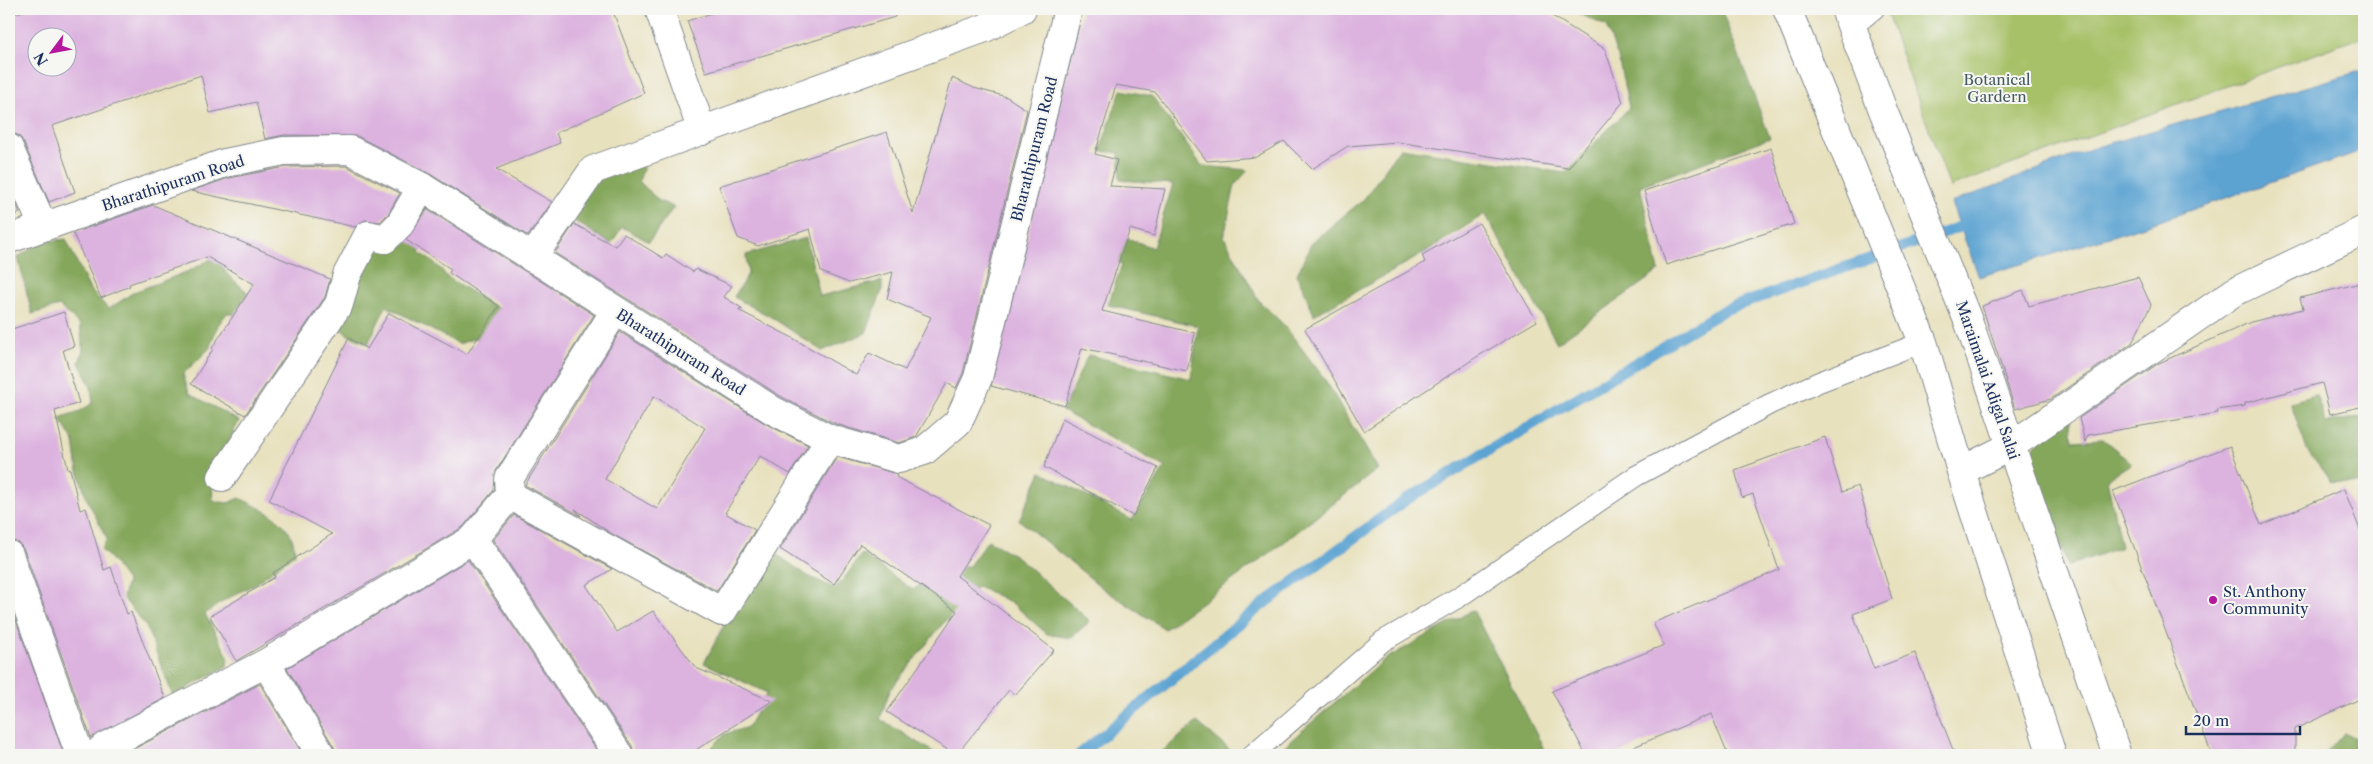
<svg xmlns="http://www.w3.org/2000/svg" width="2373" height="764" font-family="'Libre Caslon Text',serif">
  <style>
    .green { fill: #a7c167; stroke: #617862 }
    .forest { fill: #85a75c; stroke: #506b5d }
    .water { fill: #5ca3d2; stroke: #3c6998 }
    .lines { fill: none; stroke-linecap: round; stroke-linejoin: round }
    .stream { stroke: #5ca3d2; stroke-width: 11 }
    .building { fill: #dcb2df; fill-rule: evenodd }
    .service-casing { stroke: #82888e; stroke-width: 22 }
    .minor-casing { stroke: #82888e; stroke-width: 30 }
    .tertiary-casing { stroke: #82888e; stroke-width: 30 }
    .secondary-casing { stroke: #82888e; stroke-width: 30 }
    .service { stroke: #fff; stroke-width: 20 }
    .minor { stroke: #fff; stroke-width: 28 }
    .tertiary { stroke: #fff; stroke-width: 28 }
    .secondary { stroke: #fff; stroke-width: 28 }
    .poi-dot { fill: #b5179e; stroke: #f6f6f2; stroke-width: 2 }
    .labels { text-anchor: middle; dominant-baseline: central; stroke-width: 4; stroke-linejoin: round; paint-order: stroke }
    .park-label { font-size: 15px; fill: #455b61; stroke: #f6f6f2 }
    .street-label { font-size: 15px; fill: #1b2f5e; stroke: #f6f6f2 }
    .poi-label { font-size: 15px; fill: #1b2f5e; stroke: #f6f6f2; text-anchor: start }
  </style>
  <rect width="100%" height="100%" fill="#f6f6f2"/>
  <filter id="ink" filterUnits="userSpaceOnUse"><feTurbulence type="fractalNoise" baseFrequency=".02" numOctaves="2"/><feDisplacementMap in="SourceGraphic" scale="10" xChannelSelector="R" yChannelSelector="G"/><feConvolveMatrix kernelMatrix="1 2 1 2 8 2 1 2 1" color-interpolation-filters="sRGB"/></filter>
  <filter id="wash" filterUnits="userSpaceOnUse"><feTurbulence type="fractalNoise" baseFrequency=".0096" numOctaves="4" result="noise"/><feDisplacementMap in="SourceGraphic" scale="20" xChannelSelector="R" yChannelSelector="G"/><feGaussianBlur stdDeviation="1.12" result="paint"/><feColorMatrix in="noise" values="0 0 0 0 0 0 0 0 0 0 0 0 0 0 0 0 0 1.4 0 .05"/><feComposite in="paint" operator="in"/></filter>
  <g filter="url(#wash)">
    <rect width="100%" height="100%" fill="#e8e1bd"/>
    <polygon class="green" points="1885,9 2364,9 2364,36 1950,187"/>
    <g class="forest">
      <polygon points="1569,9 1721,9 1770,138 1640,186 1659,271 1557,343 1485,214 1414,259 1314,315 1297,274 1312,242 1364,199 1400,148 1565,173 1629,108 1618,57 1606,26"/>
      <polygon points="1121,90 1152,96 1202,166 1248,170 1235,185 1224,237 1259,301 1284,325 1324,378 1378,469 1274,550 1165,629 1105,590 1019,520 1041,472 1132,520 1165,467 1062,411 1088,355 1191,379 1198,326 1108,305 1122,264 1086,252 1091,224 1153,248 1173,184 1120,180 1119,153 1100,151"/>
      <polygon points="648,155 639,181 659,201 674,207 649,242 622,227 611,244 567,216 597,173"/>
      <polygon points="420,200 442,210 420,252 441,269 447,277 499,309 505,350 475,338 459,344 386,306 368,344 348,335 336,325 358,263"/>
      <polygon points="806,238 820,296 882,281 882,291 866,333 822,351 771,317 734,297 748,274 746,255"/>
      <path d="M66 239 90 290 109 309 134 292 189 271 215 257 228 275 247 292 252 310 235 315 227 313 218 325 209 349 183 374 189 393 239 421 212 479 213 501 228 503 240 498C266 512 294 521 295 554L253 585 225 600 205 614 228 656 227 666 173 696 146 626 123 598 127 581 110 558 101 550 107 539 87 499 78 471 74 442 59 418 80 411 93 403 91 387 79 363 83 350 80 325 59 306 32 314 18 257 42 242Z"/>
      <polygon points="2316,395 2326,423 2364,416 2364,484 2331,482 2307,450 2290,402"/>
      <polygon points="2071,419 2073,441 2103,439 2132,463 2107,479 2121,547 2068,566 2026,452"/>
      <path d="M988 540 1016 556 1090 621 1071 638 1047 634 1012 603 978 586 941 626 890 690 880 719 938 755H717L712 747 725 734 748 727 767 693 704 663 728 618 773 552 808 576 834 588 843 580 862 554 913 590C931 576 947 567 969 566Z"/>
      <polygon points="1473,610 1547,755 1274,755 1385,659"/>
      <polygon points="1197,722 1236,755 1158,755"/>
      <polygon points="2344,732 2364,743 2364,755 2324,755"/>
    </g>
    <polygon class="water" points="2364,70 2364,150 2151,224 1979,277 1951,203 2093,148"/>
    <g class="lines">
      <polyline class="stream" points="1079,755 1262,605 1406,500 1724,310 1974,222"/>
    </g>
    <g id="blocks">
      <g class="building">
        <path d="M31 9H612L644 93 556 133 560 143 496 169 552 202 528 236 430 174 357 136 284 135 265 139 256 102 210 113 201 75 52 126 75 192 49 202 23 141 18 135 9 133V15ZM38 38H68V68H38Z"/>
        <polygon points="724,9 894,9 895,17 706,72 687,21"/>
        <polygon points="1083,9 1541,9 1605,49 1623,102 1568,168 1397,142 1348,146 1312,169 1284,141 1256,157 1207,161 1155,92 1116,85 1095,154 1117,160 1110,186 1165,189 1154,236 1130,229 1102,311 1195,333 1187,371 1082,348 1065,406 991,386"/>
        <polygon points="952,78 974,88 1007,97 1027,110 963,373 956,388 947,383 916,437 899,443 836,424 782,397 555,253 574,224 615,246 624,234 663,258 666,254 693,272 696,269 732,286 724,297 743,309 738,310 791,337 856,375 869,353 905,370 931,317 887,299 893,272 849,283 821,272 810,229 758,246 738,238 719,186 887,132 913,213"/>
        <polygon points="1771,148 1794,224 1666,265 1644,191"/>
        <polygon points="346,166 400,193 388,214 380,222 365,220 355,227 191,191 229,178 286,167"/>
        <polygon points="9,187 20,213 9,217"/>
        <polygon points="153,205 330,279 325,297 245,415 191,384 213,349 212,348 254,284 207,257 129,284 130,286 101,298 73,233"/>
        <polygon points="427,209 594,315 496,471 494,490 463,527 236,661 210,616 275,577 273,573 332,534 269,500 349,338 367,349 389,313 467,354 499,306 449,273 451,269 406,240"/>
        <polygon points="1479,223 1537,321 1475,358 1364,431 1305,329 1425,262 1422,255"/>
        <polygon points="2138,277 2151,305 2132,343 2051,399 2015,409 1982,306 2023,290 2029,306"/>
        <polygon points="2364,282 2364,406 2330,414 2322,383 2245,403 2245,406 2216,410 2218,413 2088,435 2085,442 2079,418 2159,363 2251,322 2303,309 2300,298"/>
        <polygon points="64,312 74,346 63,350 79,403 55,411 68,470 70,469 80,510 86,508 104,570 111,567 127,614 131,612 165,698 91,738 24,550 19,543 9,540 9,330"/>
        <path d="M620 332 766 424 808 445 790 474 760 456 725 513 755 530 717 591 612 534 575 509 581 516 525 485ZM654 396 705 428 657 509 605 479Z"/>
        <polygon points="1062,418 1158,468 1133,516 1044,467"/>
        <polygon points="1825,437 1842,492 1858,486 1892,599 1853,614 1874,669 1915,653 1955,755 1728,755 1711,714 1615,755 1586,755 1552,691 1664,645 1653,623 1779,570 1753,494 1742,498 1735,470"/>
        <polygon points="2230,446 2261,525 2344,489 2364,540 2364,697 2295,729 2295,755 2212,755 2113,491"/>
        <polygon points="837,457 897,474 896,477 989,525 957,576 1054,650 1015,695 1009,690 956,755 887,712 957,611 860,544 834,584 780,549"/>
        <polygon points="514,515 612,569 586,585 617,632 653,611 696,668 772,701 688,755 634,755 632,746 493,540"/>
        <polygon points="468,560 600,755 337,755 334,747 287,668"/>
        <polygon points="9,601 64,755 9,755"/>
        <polygon points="260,684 303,755 122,755"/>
      </g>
    </g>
  </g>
  <g filter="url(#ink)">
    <use href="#blocks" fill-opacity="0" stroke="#82888e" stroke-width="1"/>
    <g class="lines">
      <g class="service-casing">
        <g id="service">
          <polyline points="1852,27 1874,9"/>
          <polyline points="1252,755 1383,641 1459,597 1636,476 1770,404 1819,382 1923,342"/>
        </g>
      </g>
      <g class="minor-casing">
        <g id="minor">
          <polyline points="659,9 702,131"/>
          <polyline points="9,148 43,226"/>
          <polyline points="532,258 593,170 985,28 1022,9"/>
          <polyline points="1961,471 2011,446 2234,292 2364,230"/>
          <polyline points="222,477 339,304 347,275 368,235 385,239 400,224 422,187"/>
          <polyline points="510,495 722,612 830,439"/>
          <polyline points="473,539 619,755"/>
          <polyline points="9,555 80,755"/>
          <polyline points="266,663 321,755"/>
          <polyline points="96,755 104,747 266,663 473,539 510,495 509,479 615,311"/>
        </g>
      </g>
      <g class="tertiary-casing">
        <polyline id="tertiary" points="9,239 225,163 284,151 350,150 422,187 774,411 830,439 899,459 924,451 958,422 978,378 1068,9"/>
      </g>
      <g class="secondary-casing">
        <g id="secondary">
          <polyline points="1787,9 1923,342 1961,471 2052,755"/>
          <polyline points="1845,9 1884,113 1969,323 2117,755"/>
        </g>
      </g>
      <use href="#service" class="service"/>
      <use href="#minor" class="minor"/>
      <use href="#tertiary" class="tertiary"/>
      <use href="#secondary" class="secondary"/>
    </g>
  </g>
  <circle class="poi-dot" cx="2213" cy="600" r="5"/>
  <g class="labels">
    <g class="park-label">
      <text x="1997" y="79">Botanical<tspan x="1997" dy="17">Gardern</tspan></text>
    </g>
    <g class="street-label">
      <text transform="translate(1034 149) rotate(-76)">Bharathipuram Road</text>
      <text transform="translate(173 183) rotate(-18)">Bharathipuram Road</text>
      <text transform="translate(681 352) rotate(32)">Bharathipuram Road</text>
      <text transform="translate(1988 380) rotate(71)">Maraimalai Adigal Salai</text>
    </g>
    <g class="poi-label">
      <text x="2223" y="591">St. Anthony<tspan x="2223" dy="17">Community</tspan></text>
    </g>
  </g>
  <rect width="2373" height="764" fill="none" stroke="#f6f6f2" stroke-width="30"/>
  <g transform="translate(52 52) rotate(238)"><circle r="24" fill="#f6f6f2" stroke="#9ea6b7"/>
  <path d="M0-4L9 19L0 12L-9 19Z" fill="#b5179e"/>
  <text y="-8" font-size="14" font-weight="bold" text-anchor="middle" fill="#1b2f5e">N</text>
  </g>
  <path d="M2186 726v8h114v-8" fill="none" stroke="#1b2f5e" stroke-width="2.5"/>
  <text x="2193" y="726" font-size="15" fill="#1b2f5e" stroke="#f6f6f2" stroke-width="4" paint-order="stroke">20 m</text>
</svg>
